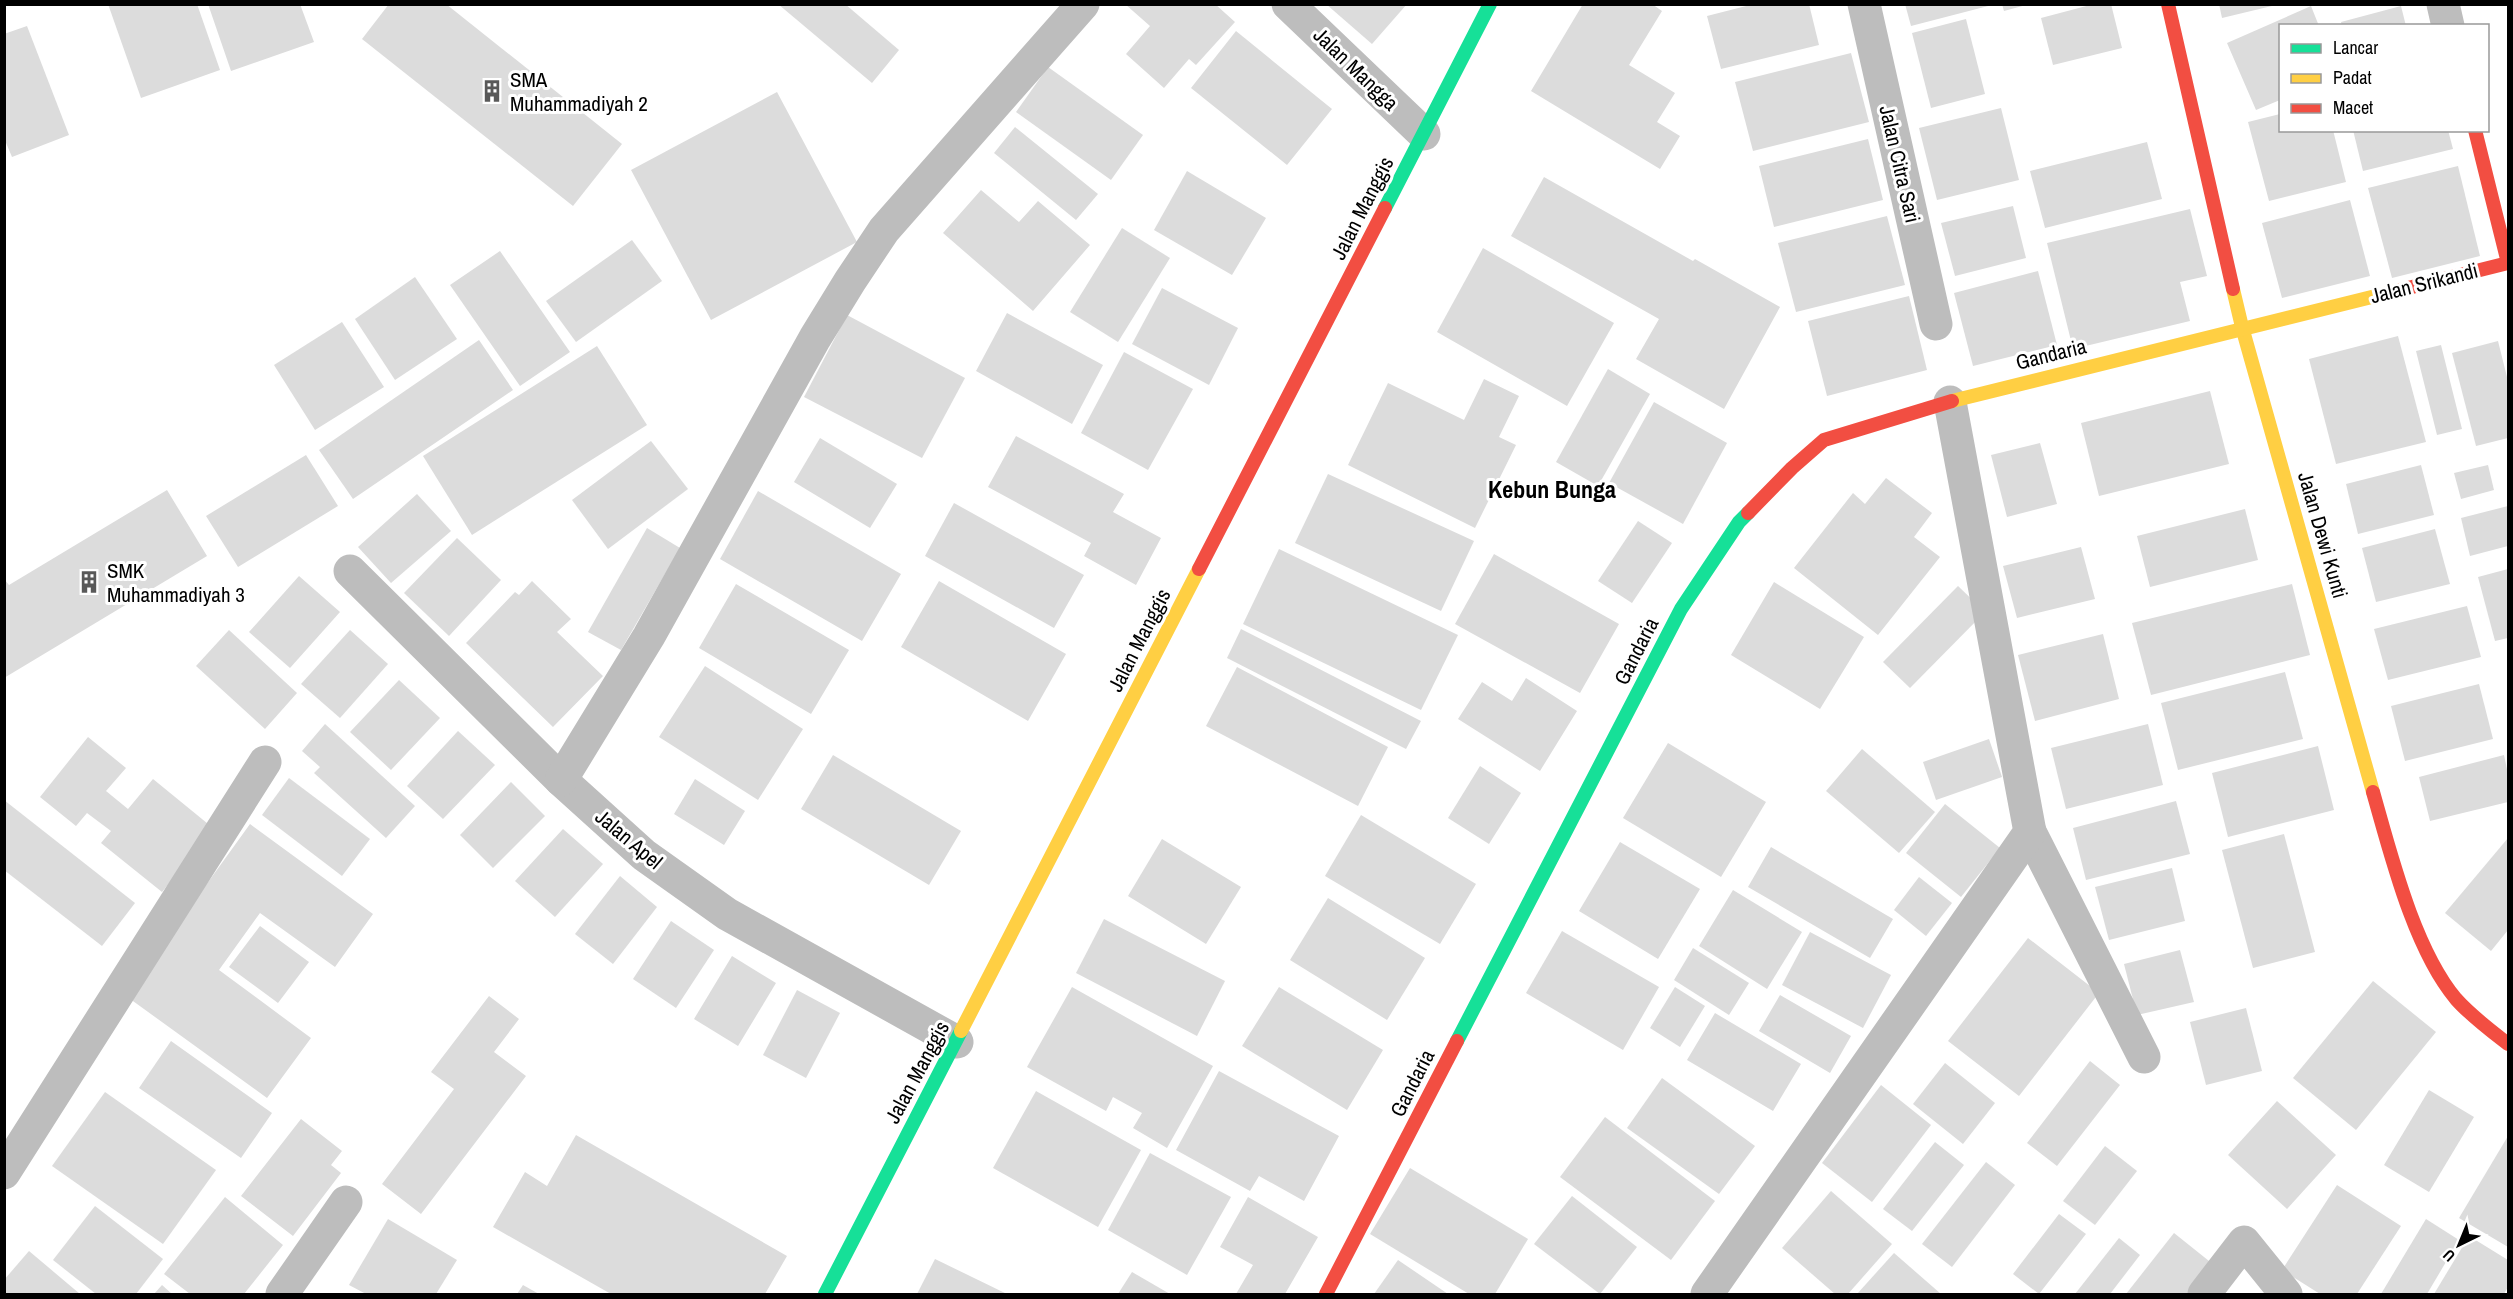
<svg xmlns="http://www.w3.org/2000/svg" width="2513" height="1299" font-family="'Archivo Narrow',sans-serif">
  <style>
    .building { fill: #dcdcdc }
    .lines { fill: none; stroke-linecap: round; stroke-linejoin: round }
    .street { stroke: #bdbdbd; stroke-width: 33 }
    .fast { stroke: #16e098; stroke-width: 14 }
    .slow { stroke: #ffcf43; stroke-width: 14 }
    .jam { stroke: #f24e42; stroke-width: 14 }
    .labels { text-anchor: middle; dominant-baseline: central; stroke-width: 6; stroke-linejoin: round; paint-order: stroke }
    .street-label { font-size: 21px; fill: #000; stroke: #fff }
    .poi-label { font-size: 21px; fill: #000; stroke: #fff; text-anchor: start }
    .quarter-label { font-size: 24px; font-weight: bold; fill: #000; stroke: #fff }
  </style>
  <rect width="100%" height="100%" fill="#fff"/>
  <g class="building">
    <polygon points="108,4 197,4 220,70 141,98"/>
    <polygon points="208,4 300,4 314,42 231,71"/>
    <polygon points="389,4 446,4 622,144 573,206 362,39"/>
    <polygon points="778,4 845,4 899,50 872,83"/>
    <polygon points="1125,4 1215,4 1235,22 1196,65 1189,59 1164,88 1126,54 1150,26"/>
    <polygon points="1326,4 1407,4 1372,44"/>
    <polygon points="1583,4 1652,4 1662,11 1629,65 1675,93 1657,122 1680,136 1660,169 1531,91"/>
    <polygon points="1754,4 1809,4 1819,45 1721,69 1707,16"/>
    <polygon points="1905,4 1992,4 1992,5 1911,26"/>
    <polygon points="2002,4 2026,4 2026,5 2004,11"/>
    <polygon points="2094,4 2111,4 2122,48 2053,65 2041,18"/>
    <polygon points="2219,4 2276,4 2276,5 2222,18"/>
    <polygon points="2311,6 2319,26 2280,26 2280,100 2256,110 2227,43"/>
    <polygon points="2401,6 2406,26 2342,26 2341,22"/>
    <polygon points="1966,19 1985,94 1931,108 1912,33"/>
    <polygon points="27,26 69,135 12,157 4,138 4,34"/>
    <polygon points="1236,31 1332,109 1287,165 1191,88"/>
    <polygon points="1851,53 1869,122 1753,151 1735,82"/>
    <polygon points="1048,67 1143,135 1111,180 1016,112"/>
    <polygon points="777,92 857,242 711,320 631,170"/>
    <polygon points="2001,108 2019,180 1937,200 1919,128"/>
    <polygon points="2280,114 2280,130 2333,130 2346,182 2269,201 2248,122"/>
    <polygon points="1015,127 1098,194 1076,220 994,153"/>
    <polygon points="2353,130 2448,130 2453,149 2363,171"/>
    <polygon points="1868,139 1883,200 1774,227 1759,166"/>
    <polygon points="2147,142 2162,199 2045,228 2030,171"/>
    <polygon points="2458,166 2480,256 2392,278 2368,188"/>
    <polygon points="1187,171 1266,218 1232,275 1154,230"/>
    <polygon points="1544,177 1693,261 1695,259 1780,307 1724,409 1636,359 1659,319 1511,236"/>
    <polygon points="981,190 1019,222 1038,201 1090,245 1033,311 943,233"/>
    <polygon points="2350,200 2370,276 2282,298 2262,223"/>
    <polygon points="2013,206 2026,258 1955,276 1941,223"/>
    <polygon points="2190,209 2207,276 2180,282 2190,321 2073,349 2047,243"/>
    <polygon points="1887,216 1905,285 1796,312 1778,243"/>
    <polygon points="1122,228 1170,258 1118,342 1070,312"/>
    <polygon points="632,240 662,281 576,342 546,301"/>
    <polygon points="1483,248 1614,323 1567,406 1437,332"/>
    <polygon points="500,251 570,352 520,386 450,285"/>
    <polygon points="2038,271 2057,345 1973,366 1954,293"/>
    <polygon points="415,277 457,339 395,380 355,319"/>
    <polygon points="1162,288 1238,328 1209,385 1132,344"/>
    <polygon points="1909,296 1927,370 1827,396 1808,321"/>
    <polygon points="1007,313 1103,365 1072,424 976,371"/>
    <polygon points="847,315 965,378 922,458 804,397"/>
    <polygon points="342,322 384,387 315,430 274,365"/>
    <polygon points="2398,336 2426,442 2336,464 2309,359"/>
    <polygon points="479,340 513,390 353,499 319,450"/>
    <polygon points="2498,341 2508,381 2508,438 2476,446 2452,353"/>
    <polygon points="2441,345 2462,429 2437,435 2416,351"/>
    <polygon points="597,346 647,425 472,535 423,456"/>
    <polygon points="1124,352 1193,389 1148,470 1081,433"/>
    <polygon points="1608,369 1650,394 1598,486 1556,462"/>
    <polygon points="1484,379 1519,396 1499,437 1516,445 1475,528 1348,465 1388,383 1464,420"/>
    <polygon points="2210,391 2229,464 2099,496 2081,423"/>
    <polygon points="1654,402 1727,443 1683,524 1609,483"/>
    <polygon points="1016,436 1124,494 1113,512 1161,538 1136,585 1084,556 1091,543 988,487"/>
    <polygon points="820,438 897,484 870,528 794,482"/>
    <polygon points="651,441 688,489 608,549 572,500"/>
    <polygon points="2040,443 2057,504 2007,517 1991,455"/>
    <polygon points="306,455 338,506 238,567 206,516"/>
    <polygon points="2421,465 2434,515 2358,534 2346,484"/>
    <polygon points="2488,465 2494,490 2461,499 2454,473"/>
    <polygon points="1328,474 1474,541 1441,611 1295,543"/>
    <polygon points="1886,478 1932,513 1914,537 1940,557 1878,635 1794,568 1853,493 1865,504"/>
    <polygon points="167,490 207,556 4,678 4,579 9,585"/>
    <polygon points="758,491 901,574 862,641 720,559"/>
    <polygon points="417,494 451,531 391,583 358,547"/>
    <polygon points="954,503 1084,575 1054,628 925,556"/>
    <polygon points="2508,506 2508,546 2470,556 2461,518"/>
    <polygon points="2245,509 2258,560 2150,587 2137,536"/>
    <polygon points="1638,521 1672,543 1632,603 1598,581"/>
    <polygon points="647,528 680,548 621,650 588,632"/>
    <polygon points="2435,529 2450,584 2376,602 2362,548"/>
    <polygon points="457,538 501,580 449,636 404,593"/>
    <polygon points="2081,547 2095,599 2017,618 2003,566"/>
    <polygon points="1279,549 1458,635 1421,710 1243,624"/>
    <polygon points="1494,554 1619,624 1580,693 1455,624"/>
    <polygon points="2508,569 2508,638 2495,641 2478,577"/>
    <polygon points="299,576 340,612 290,668 249,632"/>
    <polygon points="532,581 571,619 557,632 603,676 553,727 466,643 515,592 519,595"/>
    <polygon points="939,581 1066,654 1028,721 901,647"/>
    <polygon points="1774,582 1864,637 1820,709 1731,655"/>
    <polygon points="736,584 849,650 811,714 699,648"/>
    <polygon points="2292,584 2310,655 2151,695 2132,623"/>
    <polygon points="1958,586 1985,612 1910,688 1883,662"/>
    <polygon points="2467,606 2481,657 2388,680 2374,629"/>
    <polygon points="1241,629 1421,721 1406,749 1227,658"/>
    <polygon points="229,630 297,693 265,729 196,666"/>
    <polygon points="350,630 388,664 340,718 301,684"/>
    <polygon points="2103,634 2119,699 2035,721 2018,655"/>
    <polygon points="705,666 803,729 758,800 659,737"/>
    <polygon points="1237,667 1388,747 1358,806 1206,726"/>
    <polygon points="2285,672 2303,739 2178,770 2161,703"/>
    <polygon points="1526,678 1577,711 1540,771 1458,719 1482,682 1512,701"/>
    <polygon points="399,680 440,718 391,770 350,732"/>
    <polygon points="2479,684 2493,739 2405,761 2391,706"/>
    <polygon points="325,724 415,806 386,838 314,773 320,767 302,751"/>
    <polygon points="2148,724 2163,785 2066,809 2051,748"/>
    <polygon points="458,731 495,765 443,819 407,786"/>
    <polygon points="88,737 126,768 106,791 128,809 153,779 213,828 162,892 101,843 111,831 87,813 76,826 40,797"/>
    <polygon points="1989,739 2002,777 1936,800 1923,762"/>
    <polygon points="1668,743 1766,802 1721,877 1623,818"/>
    <polygon points="2318,746 2334,810 2228,837 2212,773"/>
    <polygon points="1862,749 1935,812 1899,853 1826,791"/>
    <polygon points="833,755 961,831 929,885 801,809"/>
    <polygon points="2504,755 2508,774 2508,802 2430,821 2419,777"/>
    <polygon points="1480,766 1521,793 1489,844 1448,818"/>
    <polygon points="289,778 370,839 342,876 262,815"/>
    <polygon points="695,779 745,811 724,845 674,814"/>
    <polygon points="511,782 545,816 493,868 460,835"/>
    <polygon points="4,800 135,903 102,946 4,870"/>
    <polygon points="2176,801 2190,854 2086,880 2073,828"/>
    <polygon points="1945,804 2000,848 1961,897 1906,853"/>
    <polygon points="1361,815 1476,884 1440,944 1325,876"/>
    <polygon points="250,824 373,914 335,967 260,913 219,970 311,1038 267,1098 126,996"/>
    <polygon points="563,829 603,864 555,917 515,881"/>
    <polygon points="2284,834 2315,952 2253,968 2222,850"/>
    <polygon points="2508,838 2508,930 2491,951 2445,913"/>
    <polygon points="1162,839 1241,887 1206,944 1128,896"/>
    <polygon points="1620,842 1700,889 1658,959 1579,911"/>
    <polygon points="1771,847 1893,919 1870,958 1748,887"/>
    <polygon points="2172,868 2185,921 2109,940 2095,887"/>
    <polygon points="620,876 657,907 613,964 575,934"/>
    <polygon points="1919,877 1952,903 1926,936 1894,910"/>
    <polygon points="1733,890 1802,932 1767,989 1699,946"/>
    <polygon points="1328,898 1425,958 1387,1020 1290,960"/>
    <polygon points="1104,919 1225,981 1197,1036 1076,973"/>
    <polygon points="671,921 714,950 676,1008 633,979"/>
    <polygon points="260,926 309,962 278,1003 229,967"/>
    <polygon points="1562,931 1659,987 1623,1050 1526,993"/>
    <polygon points="1810,932 1891,975 1863,1028 1782,985"/>
    <polygon points="2028,938 2099,993 2019,1096 1948,1041"/>
    <polygon points="1693,948 1749,983 1729,1015 1674,980"/>
    <polygon points="2180,950 2194,1002 2137,1015 2124,964"/>
    <polygon points="732,956 776,983 738,1046 694,1019"/>
    <polygon points="2373,981 2436,1032 2356,1130 2293,1078"/>
    <polygon points="1072,987 1213,1066 1167,1148 1133,1128 1142,1113 1113,1097 1106,1111 1027,1067"/>
    <polygon points="1279,987 1383,1050 1347,1110 1242,1046"/>
    <polygon points="1675,987 1705,1006 1680,1047 1650,1028"/>
    <polygon points="797,990 840,1013 806,1078 763,1055"/>
    <polygon points="1780,995 1851,1036 1830,1073 1759,1031"/>
    <polygon points="489,996 519,1019 494,1052 526,1076 421,1214 382,1184 454,1089 431,1072"/>
    <polygon points="2246,1008 2262,1071 2206,1085 2190,1022"/>
    <polygon points="1715,1013 1801,1064 1773,1111 1687,1060"/>
    <polygon points="171,1041 272,1113 241,1158 139,1088"/>
    <polygon points="2090,1061 2120,1085 2057,1166 2027,1143"/>
    <polygon points="1945,1063 1995,1103 1963,1144 1913,1104"/>
    <polygon points="1219,1071 1339,1136 1304,1201 1259,1176 1250,1191 1176,1150"/>
    <polygon points="1662,1078 1755,1146 1719,1194 1627,1128"/>
    <polygon points="1881,1085 1931,1125 1872,1202 1822,1163"/>
    <polygon points="2429,1090 2474,1117 2429,1192 2384,1165"/>
    <polygon points="1036,1091 1141,1150 1098,1227 993,1168"/>
    <polygon points="105,1092 216,1170 163,1244 52,1166"/>
    <polygon points="2277,1101 2336,1155 2287,1209 2228,1155"/>
    <polygon points="1605,1117 1715,1201 1671,1260 1560,1177"/>
    <polygon points="301,1119 342,1151 331,1165 341,1173 293,1236 241,1196"/>
    <polygon points="576,1135 787,1256 765,1294 611,1294 493,1227 525,1172 547,1186"/>
    <polygon points="2508,1136 2508,1247 2459,1218"/>
    <polygon points="1935,1142 1964,1165 1912,1231 1883,1209"/>
    <polygon points="2105,1146 2137,1171 2095,1225 2063,1201"/>
    <polygon points="1150,1153 1231,1197 1187,1275 1108,1230"/>
    <polygon points="1986,1162 2015,1185 1952,1267 1922,1244"/>
    <polygon points="1410,1168 1528,1239 1495,1294 1469,1294 1370,1234"/>
    <polygon points="2337,1185 2401,1226 2357,1294 2320,1294 2282,1270"/>
    <polygon points="1831,1191 1892,1244 1848,1294 1835,1294 1782,1248"/>
    <polygon points="1572,1196 1637,1247 1600,1294 1534,1244"/>
    <polygon points="225,1197 283,1245 244,1294 190,1294 164,1274"/>
    <polygon points="1248,1197 1318,1237 1285,1294 1236,1294 1253,1265 1220,1247"/>
    <polygon points="95,1206 163,1259 136,1294 96,1294 53,1260"/>
    <polygon points="2059,1214 2086,1234 2039,1294 2013,1274"/>
    <polygon points="388,1219 457,1260 436,1294 366,1294 349,1285"/>
    <polygon points="2426,1219 2459,1240 2427,1294 2381,1294"/>
    <polygon points="2174,1233 2219,1269 2199,1294 2126,1294"/>
    <polygon points="2469,1236 2508,1260 2508,1287 2504,1294 2434,1294"/>
    <polygon points="2119,1238 2140,1255 2110,1294 2075,1294"/>
    <polygon points="29,1251 80,1294 4,1294 4,1280"/>
    <polygon points="1894,1253 1941,1294 1857,1294"/>
    <polygon points="935,1259 1007,1294 917,1294"/>
    <polygon points="1398,1260 1448,1294 1374,1294"/>
    <polygon points="1132,1272 1170,1294 1118,1294"/>
    <polygon points="162,1285 172,1294 154,1294"/>
    <polygon points="523,1285 539,1294 517,1294"/>
  </g>
  <g class="lines">
    <g class="street">
      <polyline points="1288,4 1424,134"/>
      <polyline points="1864,4 1936,324"/>
      <polyline points="2443,4 2448,26"/>
      <polyline points="350,571 561,780 644,855 727,914 957,1042"/>
      <polyline points="561,780 649,636 815,338 850,281 884,230 1083,4"/>
      <polyline points="2030,832 2144,1057"/>
      <polyline points="4,1173 265,762"/>
      <polyline points="282,1294 346,1202"/>
      <polyline points="1707,1294 2030,832 1950,402"/>
      <polyline points="2204,1294 2244,1242 2286,1294"/>
    </g>
    <g class="fast">
      <polyline points="1385,208 1490,4"/>
      <polyline points="1457,1041 1681,609 1739,522 1748,513"/>
      <polyline points="825,1294 961,1031"/>
    </g>
    <g class="slow">
      <polyline points="2233,289 2242,327 2373,792"/>
      <polyline points="1952,401 2400,290"/>
      <polyline points="961,1031 1199,569"/>
    </g>
    <g class="jam">
      <polyline points="2168,4 2233,289"/>
      <polyline points="2400,290 2508,263 2475,130"/>
      <polyline points="1748,513 1792,468 1824,440 1952,401"/>
      <polyline points="1199,569 1385,208"/>
      <path d="M2373 792C2391 855 2414 949 2456 999 2471 1016 2490 1030 2508 1044"/>
      <polyline points="1326,1294 1457,1041"/>
    </g>
  </g>
  <defs>
    <g id="building-bare" transform="scale(1.8)"><path d="M-4-6H4V6H1V3H-1V6H-4ZM-2.5-4.3h1.7v1.8h-1.7ZM.8-4.3h1.7v1.8H.8ZM-2.5-1h1.7V.8h-1.7ZM.8-1h1.7V.8H.8Z" fill="#595959" stroke="#fff" stroke-width="2.5" paint-order="stroke"/></g>
  </defs>
  <g fill-rule="evenodd">
    <use href="#building-bare" x="492" y="91"/>
    <use href="#building-bare" x="89" y="582"/>
  </g>
  <g class="labels">
    <g class="street-label">
      <text transform="translate(1356 69) rotate(44)">Jalan Mangga</text>
      <text transform="translate(1900 164) rotate(77)">Jalan Citra Sari</text>
      <text transform="translate(1362 208) rotate(-63)">Jalan Manggis</text>
      <text transform="translate(2424 283) rotate(-14)">Jalan Srikandi</text>
      <text transform="translate(2051 354) rotate(-14)">Gandaria</text>
      <text transform="translate(2323 535) rotate(74)">Jalan Dewi Kunti</text>
      <text transform="translate(1139 640) rotate(-63)">Jalan Manggis</text>
      <text transform="translate(1636 651) rotate(-63)">Gandaria</text>
      <text transform="translate(629 839) rotate(40)">Jalan Apel</text>
      <text transform="translate(917 1072) rotate(-62)">Jalan Manggis</text>
      <text transform="translate(1412 1083) rotate(-63)">Gandaria</text>
    </g>
    <g class="poi-label">
      <text x="510" y="79">SMA<tspan x="510" dy="24">Muhammadiyah 2</tspan></text>
      <text x="107" y="570">SMK<tspan x="107" dy="24">Muhammadiyah 3</tspan></text>
    </g>
    <g class="quarter-label">
      <text x="1552" y="489">Kebun Bunga</text>
    </g>
  </g>
  <rect width="2513" height="1299" fill="none" stroke="#000000" stroke-width="12"/>
  <rect x="2279" y="24" width="210" height="108" fill="#ffffff" stroke="#999999" stroke-width="1.5"/>
  <rect x="2291" y="44" width="30" height="9" fill="#16e098" stroke="#999999" stroke-width="1.5"/>
  <text x="2333" y="54" font-size="18" fill="#000000">Lancar</text>
  <rect x="2291" y="74" width="30" height="9" fill="#ffcf43" stroke="#999999" stroke-width="1.5"/>
  <text x="2333" y="84" font-size="18" fill="#000000">Padat</text>
  <rect x="2291" y="104" width="30" height="9" fill="#f24e42" stroke="#999999" stroke-width="1.5"/>
  <text x="2333" y="114" font-size="18" fill="#000000">Macet</text>
  <g transform="translate(2459 1245) rotate(223)" stroke="#ffffff" stroke-width="4.5" paint-order="stroke">
  <path d="M0-4.5L10 22L0 15L-10 22Z" fill="#000000"/>
  <text y="-9" font-size="16" font-weight="bold" text-anchor="middle" fill="#000000">U</text>
  </g>
</svg>
